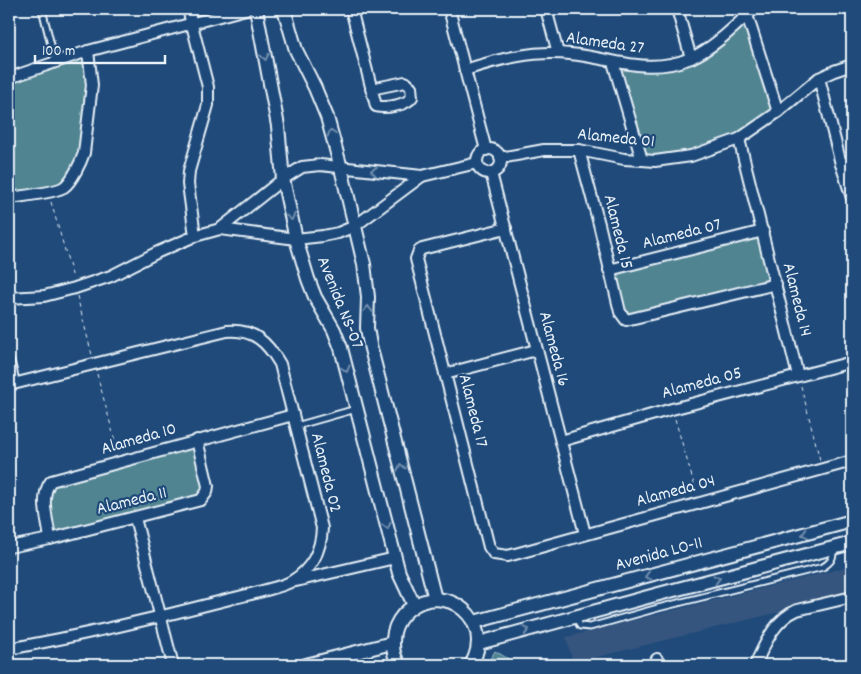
<svg xmlns="http://www.w3.org/2000/svg" width="861" height="674" font-family="Dekko,sans-serif">
  <style>
    .built { fill: #34557e }
    .green { fill: #518491; stroke: #9cbac4 }
    .lines { fill: none; stroke-linecap: round; stroke-linejoin: round }
    .service-casing { stroke: #e8f1f8; stroke-width: 9 }
    .minor-casing { stroke: #e8f1f8; stroke-width: 14 }
    .tertiary-casing { stroke: #e8f1f8; stroke-width: 16 }
    .path { stroke: #e8f1f8; stroke-width: 1; stroke-dasharray: 4 4; stroke-linecap: butt }
    .service { stroke: #1f4a7a; stroke-width: 5 }
    .minor { stroke: #1f4a7a; stroke-width: 10 }
    .tertiary { stroke: #1f4a7a; stroke-width: 12 }
    .oneway { stroke: #6f8dac }
    .labels { text-anchor: middle; dominant-baseline: central; stroke-width: 4.5; stroke-linejoin: round; paint-order: stroke }
    .street-label { font-size: 18px; fill: #e8f1f8; stroke: #1f4a7a }
  </style>
  <rect width="100%" height="100%" fill="#1f4a7a"/>
  <filter id="ink" filterUnits="userSpaceOnUse"><feTurbulence type="fractalNoise" baseFrequency=".02" numOctaves="2"/><feDisplacementMap in="SourceGraphic" scale="10" xChannelSelector="R" yChannelSelector="G"/><feConvolveMatrix kernelMatrix="1 2 1 2 8 2 1 2 1" color-interpolation-filters="sRGB"/></filter>
  <g filter="url(#ink)">
    <polygon class="built" points="852,566 852,594 573,663 566,637"/>
    <g class="green">
      <polygon points="747,15 778,112 739,139 674,159 646,155 613,62 650,66 691,58"/>
      <polygon points="86,58 88,124 81,162 64,187 48,191 9,192 9,79 55,61"/>
      <polygon points="763,231 776,284 626,320 609,270"/>
      <polygon points="197,440 208,486 201,500 50,539 45,491 57,478"/>
      <polygon points="495,651 519,665 487,665"/>
    </g>
    <g class="lines">
      <g class="service-casing">
        <g id="service">
          <polyline points="42,9 55,61"/>
          <polyline points="296,426 356,409"/>
          <path d="M576 617 580 626 590 627 658 608 823 567C831 562 834 558 833 549"/>
        </g>
      </g>
      <g class="minor-casing">
        <g id="minor">
          <polyline points="188,9 208,87 208,105 189,171 188,184 195,236"/>
          <path d="M351 9 376 106C385 109 407 105 412 97L411 87 405 82 371 89"/>
          <polyline points="449,9 486,150"/>
          <polyline points="546,9 558,53"/>
          <polyline points="677,9 691,58"/>
          <polyline points="747,15 778,112"/>
          <polyline points="613,62 642,160"/>
          <path d="M465 70C499 59 534 50 570 54 613 58 647 76 691 58 714 48 735 26 754 9"/>
          <polyline points="9,78 88,51 246,9"/>
          <polyline points="819,78 841,164 852,198"/>
          <polyline points="739,139 798,376"/>
          <circle cx="489" cy="161" r="12"/>
          <polyline points="579,150 599,224 620,312 626,320 776,284"/>
          <polyline points="500,158 544,150 579,150 624,159 642,160 655,161 691,156 739,139 778,112 819,78 834,71 852,65"/>
          <polyline points="841,164 852,162"/>
          <polyline points="491,173 585,534"/>
          <path d="M9 198C21 196 55 193 64 187 72 181 81 162 84 153L92 85 88 51"/>
          <polyline points="506,228 422,249 419,251 416,259 489,547 494,554 508,556 852,461"/>
          <polyline points="220,229 283,179 302,167 320,165 422,176 477,163"/>
          <polyline points="609,270 763,231"/>
          <polyline points="9,298 44,296 75,288 111,276 158,252 195,236 220,229 296,239 323,236 338,233 355,226 422,176"/>
          <polyline points="9,363 14,383"/>
          <polyline points="445,374 536,350"/>
          <path d="M9 385 227 331C254 329 267 342 280 364L322 528C321 551 312 569 292 581 281 588 245 595 230 599 157 618 83 635 9 649"/>
          <polyline points="561,441 672,409 852,362"/>
          <polyline points="135,518 173,665"/>
          <path d="M50 539C48 521 39 496 51 481L293 415"/>
          <polyline points="9,547 50,539 201,500 207,492 208,486 197,440"/>
          <polyline points="296,581 395,558"/>
          <polyline points="653,665 657,659"/>
          <path d="M755 665C765 644 774 620 797 610L852 597"/>
        </g>
      </g>
      <g class="tertiary-casing">
        <g id="tertiary">
          <polyline points="256,9 278,126 283,179 296,239 308,279 315,297 334,330 341,348 399,573 414,605"/>
          <polyline points="284,9 296,50 315,88 327,117 341,168 364,264 368,297 367,328 370,345 435,599"/>
          <polyline points="474,622 852,521"/>
          <polyline points="479,643 655,595 852,543"/>
          <polyline points="306,665 392,643"/>
          <path d="M400 665C392 656 392 644 394 632 396 624 401 616 408 610 445 579 497 621 471 665"/>
        </g>
      </g>
      <g class="path">
        <polyline points="51,202 73,278"/>
        <polyline points="77,296 92,355"/>
        <polyline points="97,374 118,452"/>
        <polyline points="801,386 820,460"/>
        <polyline points="675,419 697,494"/>
      </g>
      <use href="#service" class="service"/>
      <use href="#minor" class="minor"/>
      <use href="#tertiary" class="tertiary"/>
    </g>
    <defs><path id="oneway-chevron" d="M-2-3.5L2.5 0L-2 3.5" fill="none" stroke-width="1.6" stroke-linecap="round" stroke-linejoin="round" transform="scale(1.25)"/></defs>
    <g class="oneway">
      <use href="#oneway-chevron" transform="translate(265 57) rotate(79)"/>
      <use href="#oneway-chevron" transform="translate(331 133) rotate(-106)"/>
      <use href="#oneway-chevron" transform="translate(374 171) rotate(-174)"/>
      <use href="#oneway-chevron" transform="translate(291 217) rotate(78)"/>
      <use href="#oneway-chevron" transform="translate(368 309) rotate(-89)"/>
      <use href="#oneway-chevron" transform="translate(346 369) rotate(75)"/>
      <use href="#oneway-chevron" transform="translate(401 467) rotate(-104)"/>
      <use href="#oneway-chevron" transform="translate(387 526) rotate(76)"/>
      <use href="#oneway-chevron" transform="translate(805 534) rotate(165)"/>
      <use href="#oneway-chevron" transform="translate(648 576) rotate(165)"/>
      <use href="#oneway-chevron" transform="translate(717 579) rotate(-14)"/>
      <use href="#oneway-chevron" transform="translate(526 630) rotate(-15)"/>
    </g>
  </g>
  <g class="labels">
    <g class="street-label">
      <text transform="translate(605 44) rotate(8)">Alameda 27</text>
      <text transform="translate(616 139) rotate(6)">Alameda 01</text>
      <text transform="translate(617 232) rotate(76)">Alameda 15</text>
      <text transform="translate(682 235) rotate(-14)">Alameda 07</text>
      <text transform="translate(796 300) rotate(76)">Alameda 14</text>
      <text transform="translate(339 303) rotate(68)">Avenida NS-07</text>
      <text transform="translate(553 349) rotate(75)">Alameda 16</text>
      <text transform="translate(702 384) rotate(-15)">Alameda 05</text>
      <text transform="translate(472 411) rotate(76)">Alameda 17</text>
      <text transform="translate(139 440) rotate(-16)">Alameda 10</text>
      <text transform="translate(325 473) rotate(76)">Alameda 02</text>
      <text transform="translate(676 492) rotate(-15)">Alameda 04</text>
      <text transform="translate(132 502) rotate(-14)">Alameda 11</text>
      <text transform="translate(659 555) rotate(-15)">Avenida LO-11</text>
    </g>
  </g>
  <rect width="861" height="674" fill="none" stroke="#1f4a7a" stroke-width="30"/>
  <rect x="15" y="15" width="831" height="644" fill="none" stroke="#e8f1f8" stroke-width="2" filter="url(#ink)"/>
  <path d="M35 55v8h130v-8" fill="none" stroke="#e8f1f8" stroke-width="2.5"/>
  <text x="42" y="55" font-size="15" fill="#e8f1f8" stroke="#1f4a7a" stroke-width="4" paint-order="stroke">100 m</text>
</svg>
